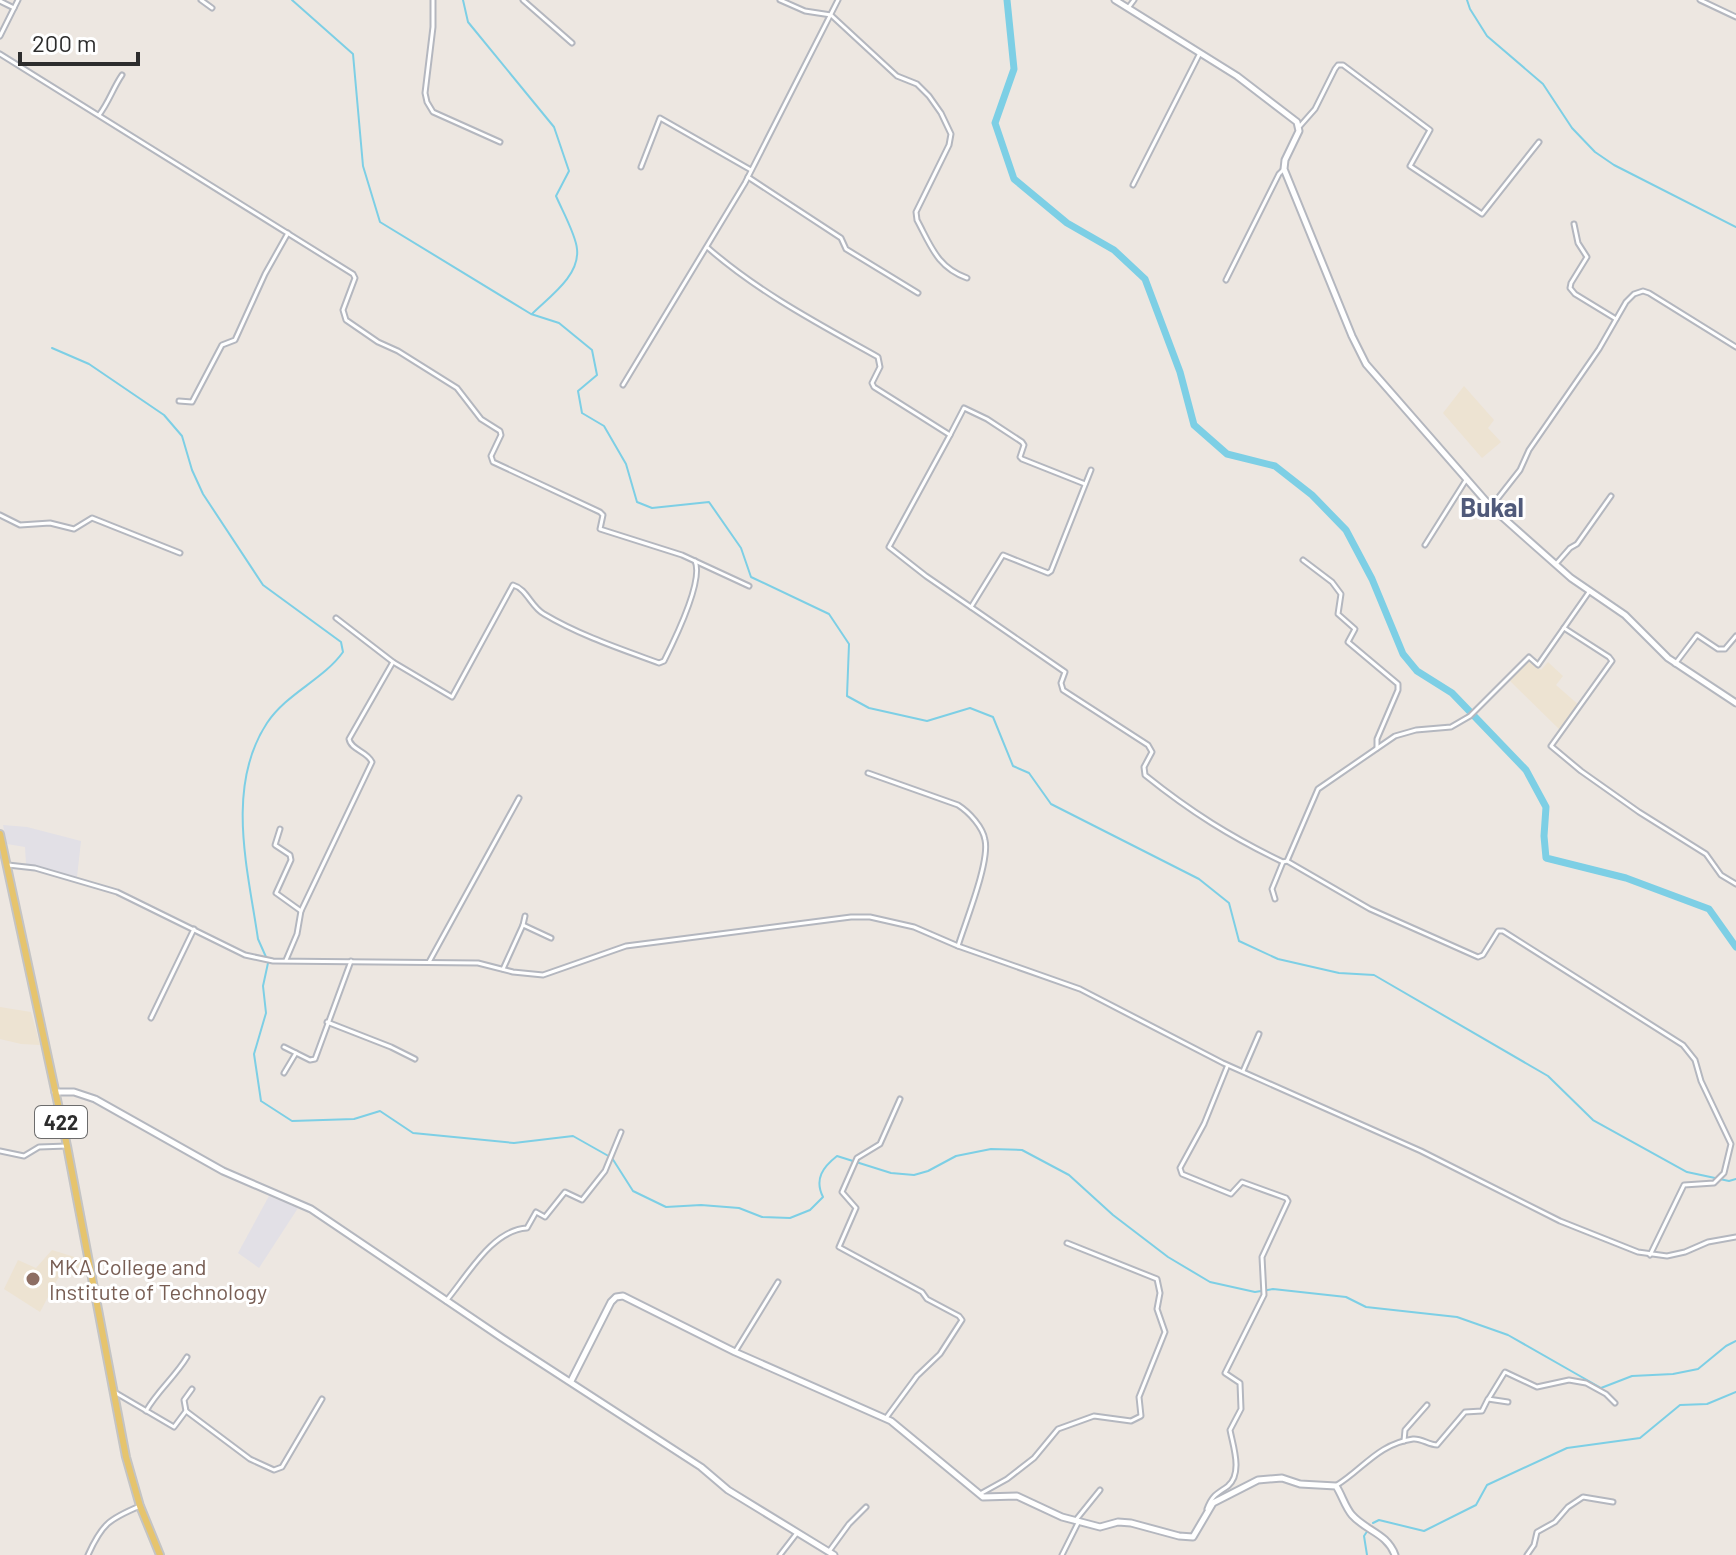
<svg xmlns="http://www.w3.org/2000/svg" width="1736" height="1555" font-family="Barlow,sans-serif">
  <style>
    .industrial { fill: #e2e0e6 }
    .education { fill: #ede3d2 }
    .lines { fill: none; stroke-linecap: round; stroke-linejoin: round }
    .stream { stroke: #7dcfe5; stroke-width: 2 }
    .river { stroke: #7dcfe5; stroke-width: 7 }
    .street-casing { stroke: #b4b7bf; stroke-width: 7 }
    .secondary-casing { stroke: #b4b7bf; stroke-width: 9 }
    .primary-casing { stroke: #c4c4c4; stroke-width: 10 }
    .street { stroke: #fff; stroke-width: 3 }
    .secondary { stroke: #fff; stroke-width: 5 }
    .primary { stroke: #e6c46d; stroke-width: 6 }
    .education-dot { fill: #8d6e63; stroke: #fff; stroke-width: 3 }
    .labels { text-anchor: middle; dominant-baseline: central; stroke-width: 6; stroke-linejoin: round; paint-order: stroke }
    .shield { fill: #fff; stroke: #6c6c6c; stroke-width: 2 }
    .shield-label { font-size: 20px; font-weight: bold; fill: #2d2d2d }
    .education-label { font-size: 22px; fill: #785e54; stroke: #fff; text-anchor: start }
    .quarter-label { font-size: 26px; font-weight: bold; fill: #505a7a; stroke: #fff }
  </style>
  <rect width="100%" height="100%" fill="#ede7e1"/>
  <g class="industrial">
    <polygon points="3,825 27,827 81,841 77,877 26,864 25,847 7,844"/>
    <polygon points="269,1196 298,1208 259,1268 238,1253"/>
  </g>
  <g class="education">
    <polygon points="1464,386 1494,420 1488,428 1501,442 1482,458 1443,413"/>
    <polygon points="1529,659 1541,670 1548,662 1563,676 1556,685 1580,706 1560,730 1510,681"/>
    <polygon points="0,1007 31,1012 40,1045 21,1044 0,1039"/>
    <polygon points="52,1250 81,1259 82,1269 65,1265 40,1312 4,1289 18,1260 36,1268"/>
  </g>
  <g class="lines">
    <g class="stream">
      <polyline points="292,0 353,54 363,166 380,222 531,314 559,323 592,350 597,375 578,391 582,413 604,426 626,464 637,502 652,508 709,502 741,548 751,577 829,614 849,644 847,696 869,708 927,721 970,708 993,717 1013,766 1029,773 1051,804 1199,879 1229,903 1239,941 1278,959 1339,973 1374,975 1548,1076 1593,1120 1687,1172 1729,1181 1736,1179"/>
      <path d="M463 0 468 22 554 127 569 171 556 196C562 210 576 235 577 249 580 276 549 297 532 314"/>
      <polyline points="1467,0 1470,9 1487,36 1543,84 1572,128 1595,152 1614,165 1736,227"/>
      <path d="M52 348 89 364 164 415 182 436 192 470 203 494 263 585 341 642 343 652C323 680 287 693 267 723 225 787 248 870 258 939L266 957"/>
      <path d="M268 963 263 986 266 1013 254 1054 261 1101 292 1121 354 1119 380 1111 413 1133 514 1143 573 1136 612 1158 633 1191 666 1207 701 1205 739 1208 762 1217 790 1218 810 1210 823 1197C814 1179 823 1167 837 1156L891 1173 914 1175 928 1171 956 1156 991 1149 1022 1150 1069 1175 1113 1215 1168 1257 1210 1282 1255 1292 1273 1289 1346 1297 1366 1307 1457 1317 1508 1335 1601 1388 1632 1376 1673 1374 1698 1369 1726 1346 1736 1341"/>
      <polyline points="1373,1523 1379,1520 1424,1531 1476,1505 1487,1485 1567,1448 1640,1438 1680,1405 1707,1404 1736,1392"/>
      <polyline points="1367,1555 1364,1536 1368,1530"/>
    </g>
    <polyline class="river" points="1007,0 1014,69 995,123 1014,179 1067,223 1114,250 1145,279 1180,372 1194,425 1227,454 1275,466 1312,495 1346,530 1372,579 1403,654 1417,671 1452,693 1526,770 1546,807 1544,836 1546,858 1626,878 1709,909 1736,947"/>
    <g class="street-casing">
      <g id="street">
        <polyline points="201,0 212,8"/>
        <polyline points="433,0 433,27 425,93 427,102 433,112 500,142"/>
        <polyline points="523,0 572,43"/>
        <path d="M780 0 805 11 831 15 897 76 917 84 929 96 941 113 951 134 949 145 916 212 917 220C931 246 937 267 967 278"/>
        <polyline points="1700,0 1736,17"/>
        <polyline points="0,1 14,8"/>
        <polyline points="1128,8 1134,0"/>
        <polyline points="0,36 18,0"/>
        <polyline points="0,54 353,274 355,278 343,310 346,320 378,342 398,351 457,388 481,419 500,431 501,435 491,456 493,462 600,512 603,515 600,529 682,555 749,586"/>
        <path d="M99 115C109 102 113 88 122 75"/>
        <polyline points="1300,126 1315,109 1335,69 1338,65 1343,65 1430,130 1410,166 1482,214 1539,142"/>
        <polyline points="641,167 660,118 751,170"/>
        <polyline points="748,177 841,238 846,249 918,293"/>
        <polyline points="1133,185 1200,53"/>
        <polyline points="1574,224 1578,243 1587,257 1571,283 1570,288 1575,294 1616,319"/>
        <path d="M707 247C758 292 819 324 878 357L880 367 872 383 874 387 950 435 889 547 926 576 1065 672 1061 683 1063 690 1148 745 1152 752 1144 767 1145 775C1191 812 1231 837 1283 862L1287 861 1318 789 1395 736 1416 730 1451 727 1470 716 1529 657 1538 665 1589 592"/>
        <polyline points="1226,280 1279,174 1284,169"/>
        <polyline points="623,385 745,183 838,0"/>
        <polyline points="179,401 192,402 222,345 235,340 265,274 288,233"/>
        <polyline points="950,435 964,408 987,419 1022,442 1024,445 1020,457 1022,459 1085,484"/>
        <polyline points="1491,507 1520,470 1529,450 1599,349 1626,302 1634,294 1643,291 1649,293 1736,347"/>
        <polyline points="0,515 20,525 50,523 74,529 92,518 180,553"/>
        <polyline points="1425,545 1466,480"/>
        <polyline points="1303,560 1332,582 1341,594 1338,614 1355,629 1348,642 1398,684 1398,690 1377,739 1377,748"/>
        <polyline points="1556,564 1570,548 1577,544 1611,496"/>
        <polyline points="971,607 1003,555 1048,573 1051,571 1091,470"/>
        <path d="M336 618 393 662 452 697 513 585C527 589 531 607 544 614 579 635 621 649 659 663L664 661C674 641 704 581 695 561"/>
        <polyline points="1564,628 1609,657 1612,661 1551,746 1581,771 1639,812 1706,854 1721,875 1736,884"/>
        <polyline points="1675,664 1697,635 1718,649 1725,649 1736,636"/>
        <path d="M868 773 958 805C969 812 983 827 985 840 990 862 965 923 958 946"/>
        <polyline points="280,829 275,845 290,855 291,860 276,893 301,911"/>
        <polyline points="1287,861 1370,909 1478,957 1483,955 1498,931 1503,931 1683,1045 1695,1060 1701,1081 1731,1144 1724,1173 1714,1183 1684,1185 1650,1255"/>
        <polyline points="8,865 35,868 117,892 245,955 273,961 478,963 513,972 543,975 626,946 851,917 870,917 914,927 958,946 1080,989 1223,1063 1421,1151 1560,1221 1638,1252 1667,1256 1685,1252 1708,1242 1736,1237"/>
        <polyline points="1275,899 1272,889 1283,862"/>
        <polyline points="523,925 551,938"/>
        <path d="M286 960 297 934 301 911 372 762C367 751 351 750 349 739L393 662"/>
        <polyline points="429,962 519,798"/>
        <polyline points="503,969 523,925 525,916"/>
        <polyline points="151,1018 194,929"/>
        <polyline points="327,1022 391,1047 415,1059"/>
        <polyline points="284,1047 310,1060 315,1059 351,961"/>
        <polyline points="1243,1071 1259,1034"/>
        <polyline points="284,1073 296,1053"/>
        <polyline points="0,1151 24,1156 39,1147 67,1146"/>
        <path d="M446 1301C468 1275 492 1230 527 1228L536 1212 545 1217 565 1192 582 1200 605 1171 621 1132"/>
        <polyline points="735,1352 778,1282"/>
        <polyline points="116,1393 174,1427 186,1411 184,1400 192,1389"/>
        <polyline points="1489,1398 1505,1372 1537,1387 1569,1380 1586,1383 1606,1394 1615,1403"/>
        <path d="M146 1411C158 1390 175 1377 187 1357"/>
        <polyline points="186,1411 250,1459 274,1470 282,1467 322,1399"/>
        <polyline points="886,1418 917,1376 940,1354 962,1320 959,1316 927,1299 922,1292 839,1247 856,1208 842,1192 857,1158 880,1144 900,1099"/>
        <polyline points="1404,1441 1405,1430 1427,1405"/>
        <path d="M1337 1485C1363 1469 1378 1444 1413 1439 1421 1438 1429 1445 1437 1445L1465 1412 1482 1411 1488 1399 1508 1402"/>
        <polyline points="980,1494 1007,1479 1034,1458 1058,1429 1094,1416 1131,1421 1141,1416 1139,1397 1165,1332 1157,1309 1160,1293 1157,1279 1067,1243"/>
        <path d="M1207 1509C1212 1495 1217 1494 1228 1486 1243 1473 1233 1446 1230 1430L1241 1409 1240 1383 1225 1373 1264 1295 1262 1257 1288 1201 1286 1198 1242 1182 1231 1194 1182 1174 1180 1168 1204 1124 1227 1067"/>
        <polyline points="1075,1521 1100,1490"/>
        <polyline points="830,1550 849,1524 866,1507"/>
        <path d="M88 1555C102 1524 109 1519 140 1506"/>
        <polyline points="780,1555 797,1533"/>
        <polyline points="1062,1555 1078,1523"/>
        <polyline points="1527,1555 1534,1545 1537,1532 1555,1522 1568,1507 1583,1497 1613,1502"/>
      </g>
    </g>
    <g class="secondary-casing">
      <g id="secondary">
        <polyline points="1115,0 1237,76 1297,122 1299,131 1285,160 1284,169 1352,336 1366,364 1491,507 1571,578 1625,615 1668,658 1736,703"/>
        <polyline points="55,1092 74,1092 95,1099 223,1171 311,1209 502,1338 701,1467 728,1490 834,1555"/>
        <path d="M571 1381 611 1302 616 1297 623 1296 735 1352 891 1421 983 1497 1017 1496 1062 1517 1100 1527 1118 1522 1131 1523 1179 1536 1193 1537 1213 1503 1258 1480 1282 1478 1300 1484 1336 1486C1342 1495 1345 1507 1352 1515 1366 1531 1387 1533 1395 1555"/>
      </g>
    </g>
    <g class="primary-casing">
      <polyline id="primary" points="0,834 67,1146 126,1457 140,1506 160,1555"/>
    </g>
    <use href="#street" class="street"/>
    <use href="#secondary" class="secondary"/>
    <use href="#primary" class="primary"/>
  </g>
  <circle class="education-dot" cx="33" cy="1279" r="8"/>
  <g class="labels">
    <rect class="shield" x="35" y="1106" width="52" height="32" rx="6"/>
    <g class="shield-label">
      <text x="61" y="1122">422</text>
    </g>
    <g class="education-label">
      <text x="49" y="1266">MKA College and<tspan x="49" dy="25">Institute of Technology</tspan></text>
    </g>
    <g class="quarter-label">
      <text x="1492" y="506">Bukal</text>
    </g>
  </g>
  <path d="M20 52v12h118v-12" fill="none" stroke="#2d2d2d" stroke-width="4"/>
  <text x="32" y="52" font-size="24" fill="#2d2d2d" stroke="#ffffff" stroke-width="6" paint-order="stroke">200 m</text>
</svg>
